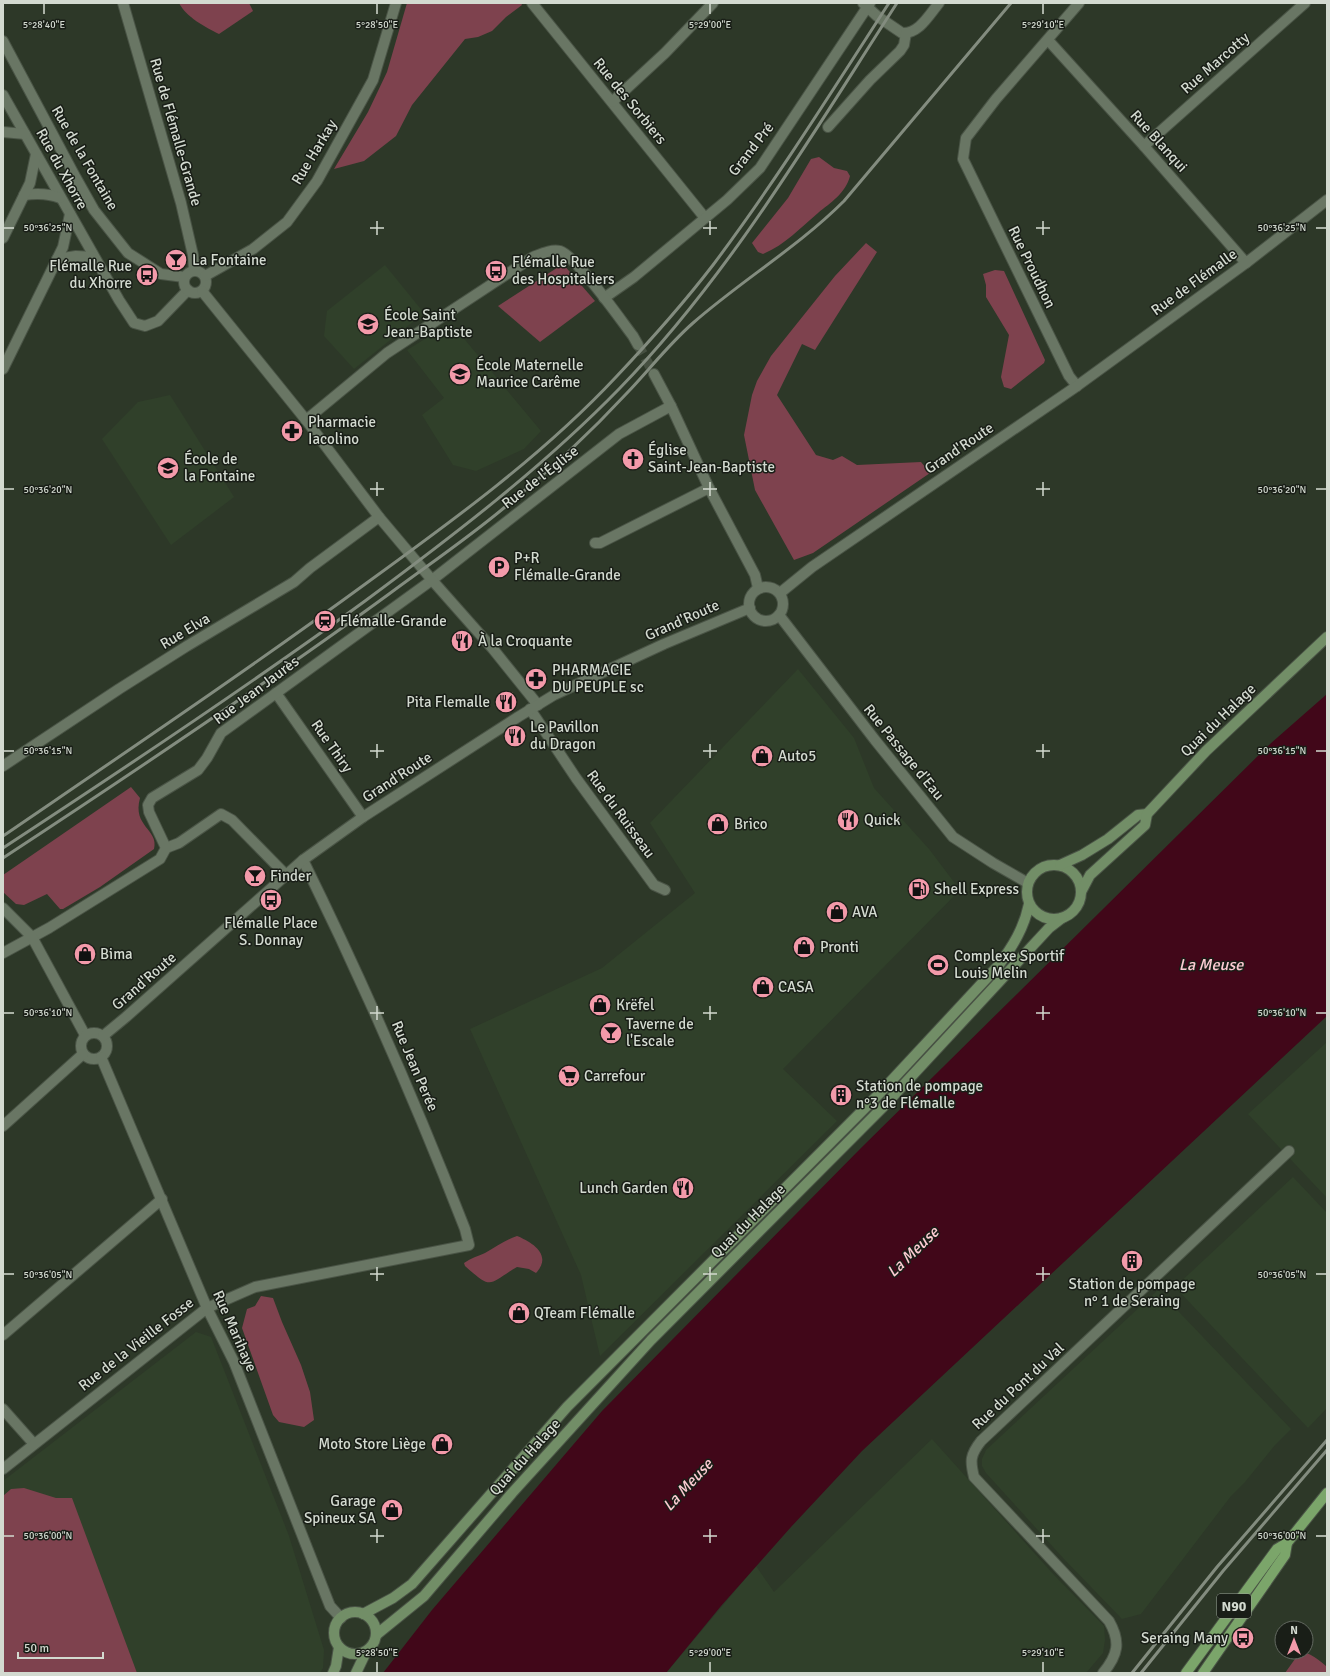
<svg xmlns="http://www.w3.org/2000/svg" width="1330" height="1676" font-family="Signika,sans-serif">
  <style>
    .built { fill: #30402a }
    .green { fill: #7e424e }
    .water { fill: #410719 }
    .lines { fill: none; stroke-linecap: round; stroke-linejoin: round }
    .minor-tunnel { stroke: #465041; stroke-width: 10; stroke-dasharray: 10 5; stroke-linecap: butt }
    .minor-casing { stroke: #4a5446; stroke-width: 12 }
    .tertiary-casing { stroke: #4a5446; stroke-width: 12 }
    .secondary-casing { stroke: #4a5446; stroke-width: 12 }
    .primary-casing { stroke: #4a5446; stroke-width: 12 }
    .minor { stroke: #697664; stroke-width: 10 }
    .tertiary { stroke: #697664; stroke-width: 10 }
    .secondary { stroke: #728e67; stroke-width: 10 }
    .primary { stroke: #7ba56a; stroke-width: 10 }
    .rail { stroke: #838c7f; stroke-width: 3 }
    .ticks { fill: none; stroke: #d3dad0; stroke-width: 1.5 }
    .labels { text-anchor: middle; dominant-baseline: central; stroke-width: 3; stroke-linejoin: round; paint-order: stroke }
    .shield { fill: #191e17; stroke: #9ba298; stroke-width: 1 }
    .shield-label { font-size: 14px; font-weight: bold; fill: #d3dad0 }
    .street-label { font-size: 15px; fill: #d3dad0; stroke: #191e17 }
    .poi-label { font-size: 15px; fill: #d3dad0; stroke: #191e17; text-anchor: start }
    .water-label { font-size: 16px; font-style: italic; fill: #fdccd3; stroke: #191e17 }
    .ticks-label { font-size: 10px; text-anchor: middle; fill: #d3dad0; stroke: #191e17; stroke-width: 3; stroke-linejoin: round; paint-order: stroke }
  </style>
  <rect width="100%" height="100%" fill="#2d3828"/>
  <g class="built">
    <polygon points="385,265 424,313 354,369 324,336 327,311"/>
    <polygon points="451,323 541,431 524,449 476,471 453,465 422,415 444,398 407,350"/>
    <polygon points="170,395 234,497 171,545 102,439 138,402"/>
    <polygon points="798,669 854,738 874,788 929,849 960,890 783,1069 837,1121 600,1356 581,1275 470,1029 602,968 695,893 650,823"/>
    <polygon points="1327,1042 1327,1198 1248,1114"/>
    <polygon points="1293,1177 1327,1213 1327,1408 1308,1428 1175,1287"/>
    <polygon points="1158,1290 1291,1429 1275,1445 1245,1482 1231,1496 1141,1614 1122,1619 1064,1559 986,1473 982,1466 982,1459 986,1450"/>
    <polygon points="196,1332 211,1337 289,1536 324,1650 323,1668 320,1673 3,1673 3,1481"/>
    <polygon points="932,1439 1054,1575 1104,1626 1105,1640 1103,1653 1086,1673 666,1673 756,1566 774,1592"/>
  </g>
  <g class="green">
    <path d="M179 3H249L253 11 219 34C205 27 186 17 179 3Z"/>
    <polygon points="407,3 521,3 522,5 506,17 492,31 478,37 465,39 412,105 396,136 364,161 334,169 368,112 387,72"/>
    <path d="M819 157 834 168 847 171 850 176C846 193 830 203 818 213 799 229 786 244 763 254L758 252 752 243 788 198 811 159Z"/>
    <polygon points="866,243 877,252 815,350 802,344 777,395 816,455 833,460 842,456 857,465 921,462 930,473 813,553 794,560 755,490 744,435 752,395 757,381 771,356 835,276"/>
    <polygon points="563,264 595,301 540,342 498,306"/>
    <polygon points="995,270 1004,271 1045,360 1044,363 1011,389 1004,387 1001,377 1009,335 986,297 986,285 983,274"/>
    <path d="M131 787 140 798C132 827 159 829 154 849L100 887 63 909H60L47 894 24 905 16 904 3 892V875Z"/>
    <path d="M517 1236C532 1242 553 1255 536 1273L529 1269 517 1267C488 1284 493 1291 465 1266L464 1263C471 1258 478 1256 485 1253 496 1247 505 1240 517 1236Z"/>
    <polygon points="261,1296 273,1298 282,1322 301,1365 310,1392 314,1420 304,1427 279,1422 273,1415 242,1328 247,1309 255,1306"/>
    <polygon points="24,1488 56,1498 72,1498 137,1673 3,1673 3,1496 11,1489"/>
    <path d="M1300 1652C1310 1652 1319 1660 1327 1667V1673H1285Z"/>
  </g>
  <polygon class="water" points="1327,694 1327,1016 862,1451 791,1527 721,1606 666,1673 383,1673 432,1610 602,1411 861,1148 1269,745"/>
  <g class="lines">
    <polyline class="minor-tunnel" points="638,345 654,374"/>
    <g class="minor-casing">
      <g id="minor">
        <polyline points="532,3 705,218"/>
        <path d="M863 3 877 16 902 33C919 34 929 15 939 3"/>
        <polyline points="1048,40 1144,146 1246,263"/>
        <polyline points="3,95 119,300 134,323 145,326 158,321 188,290"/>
        <polyline points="612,102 665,53 713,3"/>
        <polyline points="828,127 870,80 900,51 904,45 906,33"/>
        <polyline points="3,132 25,134"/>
        <polyline points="1144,146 1305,3"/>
        <path d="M24 195C37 193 48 193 60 198"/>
        <polyline points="3,238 30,183 36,154"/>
        <polyline points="57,259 76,256 94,257"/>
        <polyline points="604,298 634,277 727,200 760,168 870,3"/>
        <polyline points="3,369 63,247 70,214"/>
        <polyline points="654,374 671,406 709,488 755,575 758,588"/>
        <polyline points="1077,386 1069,376 963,159 966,138 996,99 1079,3"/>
        <path d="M306 420 387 353 533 257C541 254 551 249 560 251 577 257 620 319 633 336L638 345"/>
        <polyline points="595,543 600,543 709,488"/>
        <polyline points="276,693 363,817"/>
        <polyline points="530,709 576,778 654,885 665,890"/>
        <polyline points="3,766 119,689 187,646 294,582 310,568 379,517"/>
        <polyline points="166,848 179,843 221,814 232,820 285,874"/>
        <polyline points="3,953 49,928 160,859 166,848 149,812 148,805 152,798 198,770 207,758 221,733 432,580 619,434 671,406"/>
        <polyline points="3,1335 162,1199"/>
        <polyline points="3,1409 34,1444"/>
        <path d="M3 1469 207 1308 255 1287 469 1245 465 1229C416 1103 362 980 303 860"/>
        <path d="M1103 1673C1118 1655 1121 1642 1109 1621L974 1477C970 1461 970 1455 981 1441L1289 1151"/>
      </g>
    </g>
    <g class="tertiary-casing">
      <g id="tertiary">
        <polyline points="123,3 181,203 193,255 194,270"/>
        <polyline points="3,41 76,178 94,210 128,253 161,274 184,277"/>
        <circle cx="195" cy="282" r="11"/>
        <polyline points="205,276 253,249 287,222 317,181 373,80 396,3"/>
        <polyline points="202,291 306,420 379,517 432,580 493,649 538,705"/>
        <circle cx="766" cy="604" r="17"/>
        <polyline points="780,593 812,567 1077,386 1246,263 1327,200"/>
        <polyline points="779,615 875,740 953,837 993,863 1028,883"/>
        <polyline points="3,908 32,937 85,1035"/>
        <circle cx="94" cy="1046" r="13"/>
        <polyline points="103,1036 126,1017 303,860 363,817 518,717 554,695 664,644 750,608"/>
        <polyline points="101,1057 207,1308 234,1362 330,1606 341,1618"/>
        <polyline points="3,1126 83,1054"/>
      </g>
    </g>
    <g class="secondary-casing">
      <g id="secondary">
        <circle cx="1054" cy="892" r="27"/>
        <polyline points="1060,865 1082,855 1108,839 1138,815 1147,814"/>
        <polyline points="1081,892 1090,875 1145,825 1147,814 1206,751 1327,637"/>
        <circle cx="355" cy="1633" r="21"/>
        <path d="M363 1614 393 1598 412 1584 567 1407 879 1094 998 966C1013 946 1024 928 1029 904"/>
        <polyline points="376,1635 424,1596 512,1493 651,1340 883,1107 1049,928 1062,918"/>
        <polyline points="333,1673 336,1666 339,1647"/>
        <polyline points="356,1673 366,1652"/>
      </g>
    </g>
    <g class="primary-casing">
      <g id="primary">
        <polyline points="1186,1673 1277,1549 1287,1543 1327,1493"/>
        <polyline points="1203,1673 1285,1555 1287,1543"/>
      </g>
    </g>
    <use href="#minor" class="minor"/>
    <use href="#tertiary" class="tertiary"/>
    <use href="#secondary" class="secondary"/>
    <use href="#primary" class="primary"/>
    <g class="rail">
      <path d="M3 836C126 752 249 669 368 582 455 519 543 455 616 377 650 341 683 304 713 265 776 181 832 91 889 3"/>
      <path d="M3 848C125 768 247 687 365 601 454 535 542 468 619 389 730 275 811 136 897 3"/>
      <path d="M3 858C134 772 263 686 389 594 428 565 468 538 505 507 548 472 589 434 627 393 649 370 669 344 693 323 742 280 798 247 844 201L1011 3"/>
      <polyline points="1132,1673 1217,1567 1327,1440"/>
      <polyline points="1141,1673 1223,1571 1327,1450"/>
    </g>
  </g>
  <path class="ticks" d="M44 4V14M377 4V14M710 4V14M1043 4V14M377 221V235M710 221V235M1043 221V235M4 228H14M370 228H384M703 228H717M1036 228H1050M1316 228H1326M377 482V496M710 482V496M1043 482V496M4 489H14M370 489H384M703 489H717M1036 489H1050M1316 489H1326M377 744V758M710 744V758M1043 744V758M4 751H14M370 751H384M703 751H717M1036 751H1050M1316 751H1326M377 1006V1020M710 1006V1020M1043 1006V1020M4 1013H14M370 1013H384M703 1013H717M1036 1013H1050M1316 1013H1326M377 1267V1281M710 1267V1281M1043 1267V1281M4 1274H14M370 1274H384M703 1274H717M1036 1274H1050M1316 1274H1326M377 1529V1543M710 1529V1543M1043 1529V1543M4 1536H14M370 1536H384M703 1536H717M1036 1536H1050M1316 1536H1326M377 1662V1672M710 1662V1672M1043 1662V1672"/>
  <defs>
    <g id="bar-disc" transform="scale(1.15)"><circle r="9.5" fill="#f39aaa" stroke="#191e17"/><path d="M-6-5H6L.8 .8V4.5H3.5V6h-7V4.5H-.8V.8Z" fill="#111"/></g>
    <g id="bus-disc" transform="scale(1.15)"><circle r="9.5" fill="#f39aaa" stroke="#191e17"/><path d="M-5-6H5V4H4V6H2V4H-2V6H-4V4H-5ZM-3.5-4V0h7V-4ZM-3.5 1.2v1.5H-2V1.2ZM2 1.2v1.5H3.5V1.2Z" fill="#111"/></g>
    <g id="school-disc" transform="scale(1.15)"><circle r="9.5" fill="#f39aaa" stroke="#191e17"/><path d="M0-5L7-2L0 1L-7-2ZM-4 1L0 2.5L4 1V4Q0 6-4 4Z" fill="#111"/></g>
    <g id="pharmacy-disc" transform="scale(1.15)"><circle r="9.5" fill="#f39aaa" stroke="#191e17"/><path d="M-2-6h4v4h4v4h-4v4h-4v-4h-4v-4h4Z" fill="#111"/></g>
    <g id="church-disc" transform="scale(1.15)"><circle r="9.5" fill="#f39aaa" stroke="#191e17"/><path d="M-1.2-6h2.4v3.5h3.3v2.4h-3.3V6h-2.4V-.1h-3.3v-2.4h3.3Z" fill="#111"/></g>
    <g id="parking-disc" transform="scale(1.15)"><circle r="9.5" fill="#f39aaa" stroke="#191e17"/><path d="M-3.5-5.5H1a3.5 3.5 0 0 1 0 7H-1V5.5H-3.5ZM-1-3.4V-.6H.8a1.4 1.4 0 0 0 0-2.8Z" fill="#111"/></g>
    <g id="station-disc" transform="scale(1.15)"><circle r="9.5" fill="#f39aaa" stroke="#191e17"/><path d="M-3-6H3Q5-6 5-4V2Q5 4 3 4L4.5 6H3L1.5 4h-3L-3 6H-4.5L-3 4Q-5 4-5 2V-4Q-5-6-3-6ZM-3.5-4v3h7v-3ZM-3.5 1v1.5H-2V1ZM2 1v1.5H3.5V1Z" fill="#111"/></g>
    <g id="restaurant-disc" transform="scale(1.15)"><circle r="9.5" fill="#f39aaa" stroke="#191e17"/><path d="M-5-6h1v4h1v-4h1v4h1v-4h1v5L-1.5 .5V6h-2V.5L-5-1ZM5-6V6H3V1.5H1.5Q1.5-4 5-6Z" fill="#111"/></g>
    <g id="shop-disc" transform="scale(1.15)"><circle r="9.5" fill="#f39aaa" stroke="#191e17"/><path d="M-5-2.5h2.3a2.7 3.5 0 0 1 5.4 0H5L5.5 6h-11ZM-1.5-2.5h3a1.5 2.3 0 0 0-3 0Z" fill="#111"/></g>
    <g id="fuel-disc" transform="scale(1.15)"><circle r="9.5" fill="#f39aaa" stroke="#191e17"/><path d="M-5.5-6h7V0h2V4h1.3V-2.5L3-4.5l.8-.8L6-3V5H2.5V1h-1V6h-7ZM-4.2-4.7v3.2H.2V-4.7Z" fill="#111"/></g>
    <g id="stadium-disc" transform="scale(1.15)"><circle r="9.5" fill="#f39aaa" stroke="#191e17"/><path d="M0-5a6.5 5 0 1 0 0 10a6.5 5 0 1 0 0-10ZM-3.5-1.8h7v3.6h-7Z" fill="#111"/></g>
    <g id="supermarket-disc" transform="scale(1.15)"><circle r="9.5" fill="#f39aaa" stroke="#191e17"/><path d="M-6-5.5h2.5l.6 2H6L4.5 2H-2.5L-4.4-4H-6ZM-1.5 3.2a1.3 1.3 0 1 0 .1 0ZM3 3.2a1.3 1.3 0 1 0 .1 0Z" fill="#111"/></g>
    <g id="building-disc" transform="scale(1.15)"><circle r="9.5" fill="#f39aaa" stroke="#191e17"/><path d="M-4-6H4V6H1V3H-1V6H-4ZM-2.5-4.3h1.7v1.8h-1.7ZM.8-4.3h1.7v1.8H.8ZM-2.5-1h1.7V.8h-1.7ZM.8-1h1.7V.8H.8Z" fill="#111"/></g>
  </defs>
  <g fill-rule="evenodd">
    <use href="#bar-disc" x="176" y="260"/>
    <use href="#bus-disc" x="496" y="271"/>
    <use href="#bus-disc" x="147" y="275"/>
    <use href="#school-disc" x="368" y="324"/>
    <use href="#school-disc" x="460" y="374"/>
    <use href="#pharmacy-disc" x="292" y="431"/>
    <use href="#church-disc" x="633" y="459"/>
    <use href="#school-disc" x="168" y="468"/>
    <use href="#parking-disc" x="499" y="567"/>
    <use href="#station-disc" x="325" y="621"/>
    <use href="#restaurant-disc" x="462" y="641"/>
    <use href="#pharmacy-disc" x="536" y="679"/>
    <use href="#restaurant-disc" x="506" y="702"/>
    <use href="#restaurant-disc" x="515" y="736"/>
    <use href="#shop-disc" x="762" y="756"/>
    <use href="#restaurant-disc" x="848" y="820"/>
    <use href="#shop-disc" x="718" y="824"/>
    <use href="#bar-disc" x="255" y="876"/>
    <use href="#fuel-disc" x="919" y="889"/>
    <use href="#bus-disc" x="271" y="900"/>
    <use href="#shop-disc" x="837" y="912"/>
    <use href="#shop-disc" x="804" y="947"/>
    <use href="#shop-disc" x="85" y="954"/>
    <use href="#stadium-disc" x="938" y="965"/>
    <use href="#shop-disc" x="763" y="987"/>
    <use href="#shop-disc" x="600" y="1005"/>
    <use href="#bar-disc" x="611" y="1033"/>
    <use href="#supermarket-disc" x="569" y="1076"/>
    <use href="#building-disc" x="841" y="1095"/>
    <use href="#restaurant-disc" x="683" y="1188"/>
    <use href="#building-disc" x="1132" y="1261"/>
    <use href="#shop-disc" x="519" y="1313"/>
    <use href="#shop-disc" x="442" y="1444"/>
    <use href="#shop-disc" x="392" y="1510"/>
    <use href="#bus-disc" x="1243" y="1638"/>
  </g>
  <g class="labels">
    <rect class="shield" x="1217" y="1594" width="34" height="24" rx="3"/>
    <g class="shield-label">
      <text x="1234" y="1606">N90</text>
    </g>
    <g class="street-label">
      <text transform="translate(1215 63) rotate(-41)">Rue Marcotty</text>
      <text transform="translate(630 101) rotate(51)">Rue des Sorbiers</text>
      <text transform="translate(176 132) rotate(74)">Rue de Flémalle-Grande</text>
      <text transform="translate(1159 141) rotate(48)">Rue Blanqui</text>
      <text transform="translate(751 149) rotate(-52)">Grand Pré</text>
      <text transform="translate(314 152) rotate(-59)">Rue Harkay</text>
      <text transform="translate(85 158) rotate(60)">Rue de la Fontaine</text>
      <text transform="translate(62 169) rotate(61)">Rue du Xhorre</text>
      <text transform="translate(1032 267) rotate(64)">Rue Proudhon</text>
      <text transform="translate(1194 282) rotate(-36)">Rue de Flémalle</text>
      <text transform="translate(959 448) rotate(-34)">Grand'Route</text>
      <text transform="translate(540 477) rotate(-38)">Rue de l'Église</text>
      <text transform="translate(682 620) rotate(-24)">Grand'Route</text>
      <text transform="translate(185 631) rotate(-31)">Rue Elva</text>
      <text transform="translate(256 690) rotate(-37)">Rue Jean Jaurès</text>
      <text transform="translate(1218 720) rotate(-44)">Quai du Halage</text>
      <text transform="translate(332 746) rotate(55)">Rue Thiry</text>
      <text transform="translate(904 752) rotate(51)">Rue Passage d'Eau</text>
      <text transform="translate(397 777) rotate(-33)">Grand'Route</text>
      <text transform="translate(621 814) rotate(54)">Rue du Ruisseau</text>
      <text transform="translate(144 981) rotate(-41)">Grand'Route</text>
      <text transform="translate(415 1066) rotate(67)">Rue Jean Perée</text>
      <text transform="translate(748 1221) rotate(-45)">Quai du Halage</text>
      <text transform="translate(235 1331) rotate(66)">Rue Marihaye</text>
      <text transform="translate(136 1344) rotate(-38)">Rue de la Vieille Fosse</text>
      <text transform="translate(1018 1386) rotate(-43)">Rue du Pont du Val</text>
      <text transform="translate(525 1457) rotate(-48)">Quai du Halage</text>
    </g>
    <g class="poi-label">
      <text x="192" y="260">La Fontaine</text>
      <text x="512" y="262">Flémalle Rue<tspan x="512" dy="17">des Hospitaliers</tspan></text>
      <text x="132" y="266" text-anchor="end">Flémalle Rue<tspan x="132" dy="17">du Xhorre</tspan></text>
      <text x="384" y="315">École Saint<tspan x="384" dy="17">Jean-Baptiste</tspan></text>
      <text x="476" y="365">École Maternelle<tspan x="476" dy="17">Maurice Carême</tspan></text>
      <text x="308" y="422">Pharmacie<tspan x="308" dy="17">Iacolino</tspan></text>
      <text x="648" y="450">Église<tspan x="648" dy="17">Saint-Jean-Baptiste</tspan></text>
      <text x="184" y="459">École de<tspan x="184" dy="17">la Fontaine</tspan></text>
      <text x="514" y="558">P+R<tspan x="514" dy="17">Flémalle-Grande</tspan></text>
      <text x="340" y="621">Flémalle-Grande</text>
      <text x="478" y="641">À la Croquante</text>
      <text x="552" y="670">PHARMACIE<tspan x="552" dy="17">DU PEUPLE sc</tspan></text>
      <text x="490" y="702" text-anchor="end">Pita Flemalle</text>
      <text x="530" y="727">Le Pavillon<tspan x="530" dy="17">du Dragon</tspan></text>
      <text x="778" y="756">Auto5</text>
      <text x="864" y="820">Quick</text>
      <text x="734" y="824">Brico</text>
      <text x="270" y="876">Finder</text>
      <text x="934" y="889">Shell Express</text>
      <text x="852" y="912">AVA</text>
      <text x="271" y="923" text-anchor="middle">Flémalle Place<tspan x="271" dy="17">S. Donnay</tspan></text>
      <text x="820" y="947">Pronti</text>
      <text x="100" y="954">Bima</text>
      <text x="954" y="956">Complexe Sportif<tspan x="954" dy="17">Louis Melin</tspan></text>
      <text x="778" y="987">CASA</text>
      <text x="616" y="1005">Krëfel</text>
      <text x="626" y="1024">Taverne de<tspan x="626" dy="17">l'Escale</tspan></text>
      <text x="584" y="1076">Carrefour</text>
      <text x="856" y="1086">Station de pompage<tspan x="856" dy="17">n°3 de Flémalle</tspan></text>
      <text x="668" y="1188" text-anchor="end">Lunch Garden</text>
      <text x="1132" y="1284" text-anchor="middle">Station de pompage<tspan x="1132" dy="17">n° 1 de Seraing</tspan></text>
      <text x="534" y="1313">QTeam Flémalle</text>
      <text x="426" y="1444" text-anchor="end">Moto Store Liège</text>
      <text x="376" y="1501" text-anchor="end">Garage<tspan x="376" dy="17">Spineux SA</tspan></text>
      <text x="1228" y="1638" text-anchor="end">Seraing Many</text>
    </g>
    <g class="water-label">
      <text x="1211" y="965">La Meuse</text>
      <text transform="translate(913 1252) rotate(-44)">La Meuse</text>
      <text transform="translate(688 1485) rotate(-47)">La Meuse</text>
    </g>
  </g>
  <g class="ticks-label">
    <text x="44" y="28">5°28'40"E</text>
    <text x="377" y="28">5°28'50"E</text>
    <text x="710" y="28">5°29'00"E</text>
    <text x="1043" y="28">5°29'10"E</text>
    <text x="48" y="231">50°36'25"N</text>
    <text x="1282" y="231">50°36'25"N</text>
    <text x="48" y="493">50°36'20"N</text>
    <text x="1282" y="493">50°36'20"N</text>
    <text x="48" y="754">50°36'15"N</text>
    <text x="1282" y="754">50°36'15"N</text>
    <text x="48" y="1016">50°36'10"N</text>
    <text x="1282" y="1016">50°36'10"N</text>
    <text x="48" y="1278">50°36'05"N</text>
    <text x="1282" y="1278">50°36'05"N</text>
    <text x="48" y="1539">50°36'00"N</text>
    <text x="1282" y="1539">50°36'00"N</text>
    <text x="377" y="1656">5°28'50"E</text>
    <text x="710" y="1656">5°29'00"E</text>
    <text x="1043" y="1656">5°29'10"E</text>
  </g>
  <rect width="1330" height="1676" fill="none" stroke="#d3dad0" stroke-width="8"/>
  <g transform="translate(1294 1640)"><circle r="19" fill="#191e17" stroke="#636961"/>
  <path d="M0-3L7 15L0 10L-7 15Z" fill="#f39aaa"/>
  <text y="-6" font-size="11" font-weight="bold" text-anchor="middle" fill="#d3dad0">N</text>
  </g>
  <path d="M18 1652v6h85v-6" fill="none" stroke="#d3dad0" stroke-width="2"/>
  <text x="24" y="1652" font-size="12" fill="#d3dad0" stroke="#191e17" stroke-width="3" paint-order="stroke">50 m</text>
</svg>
